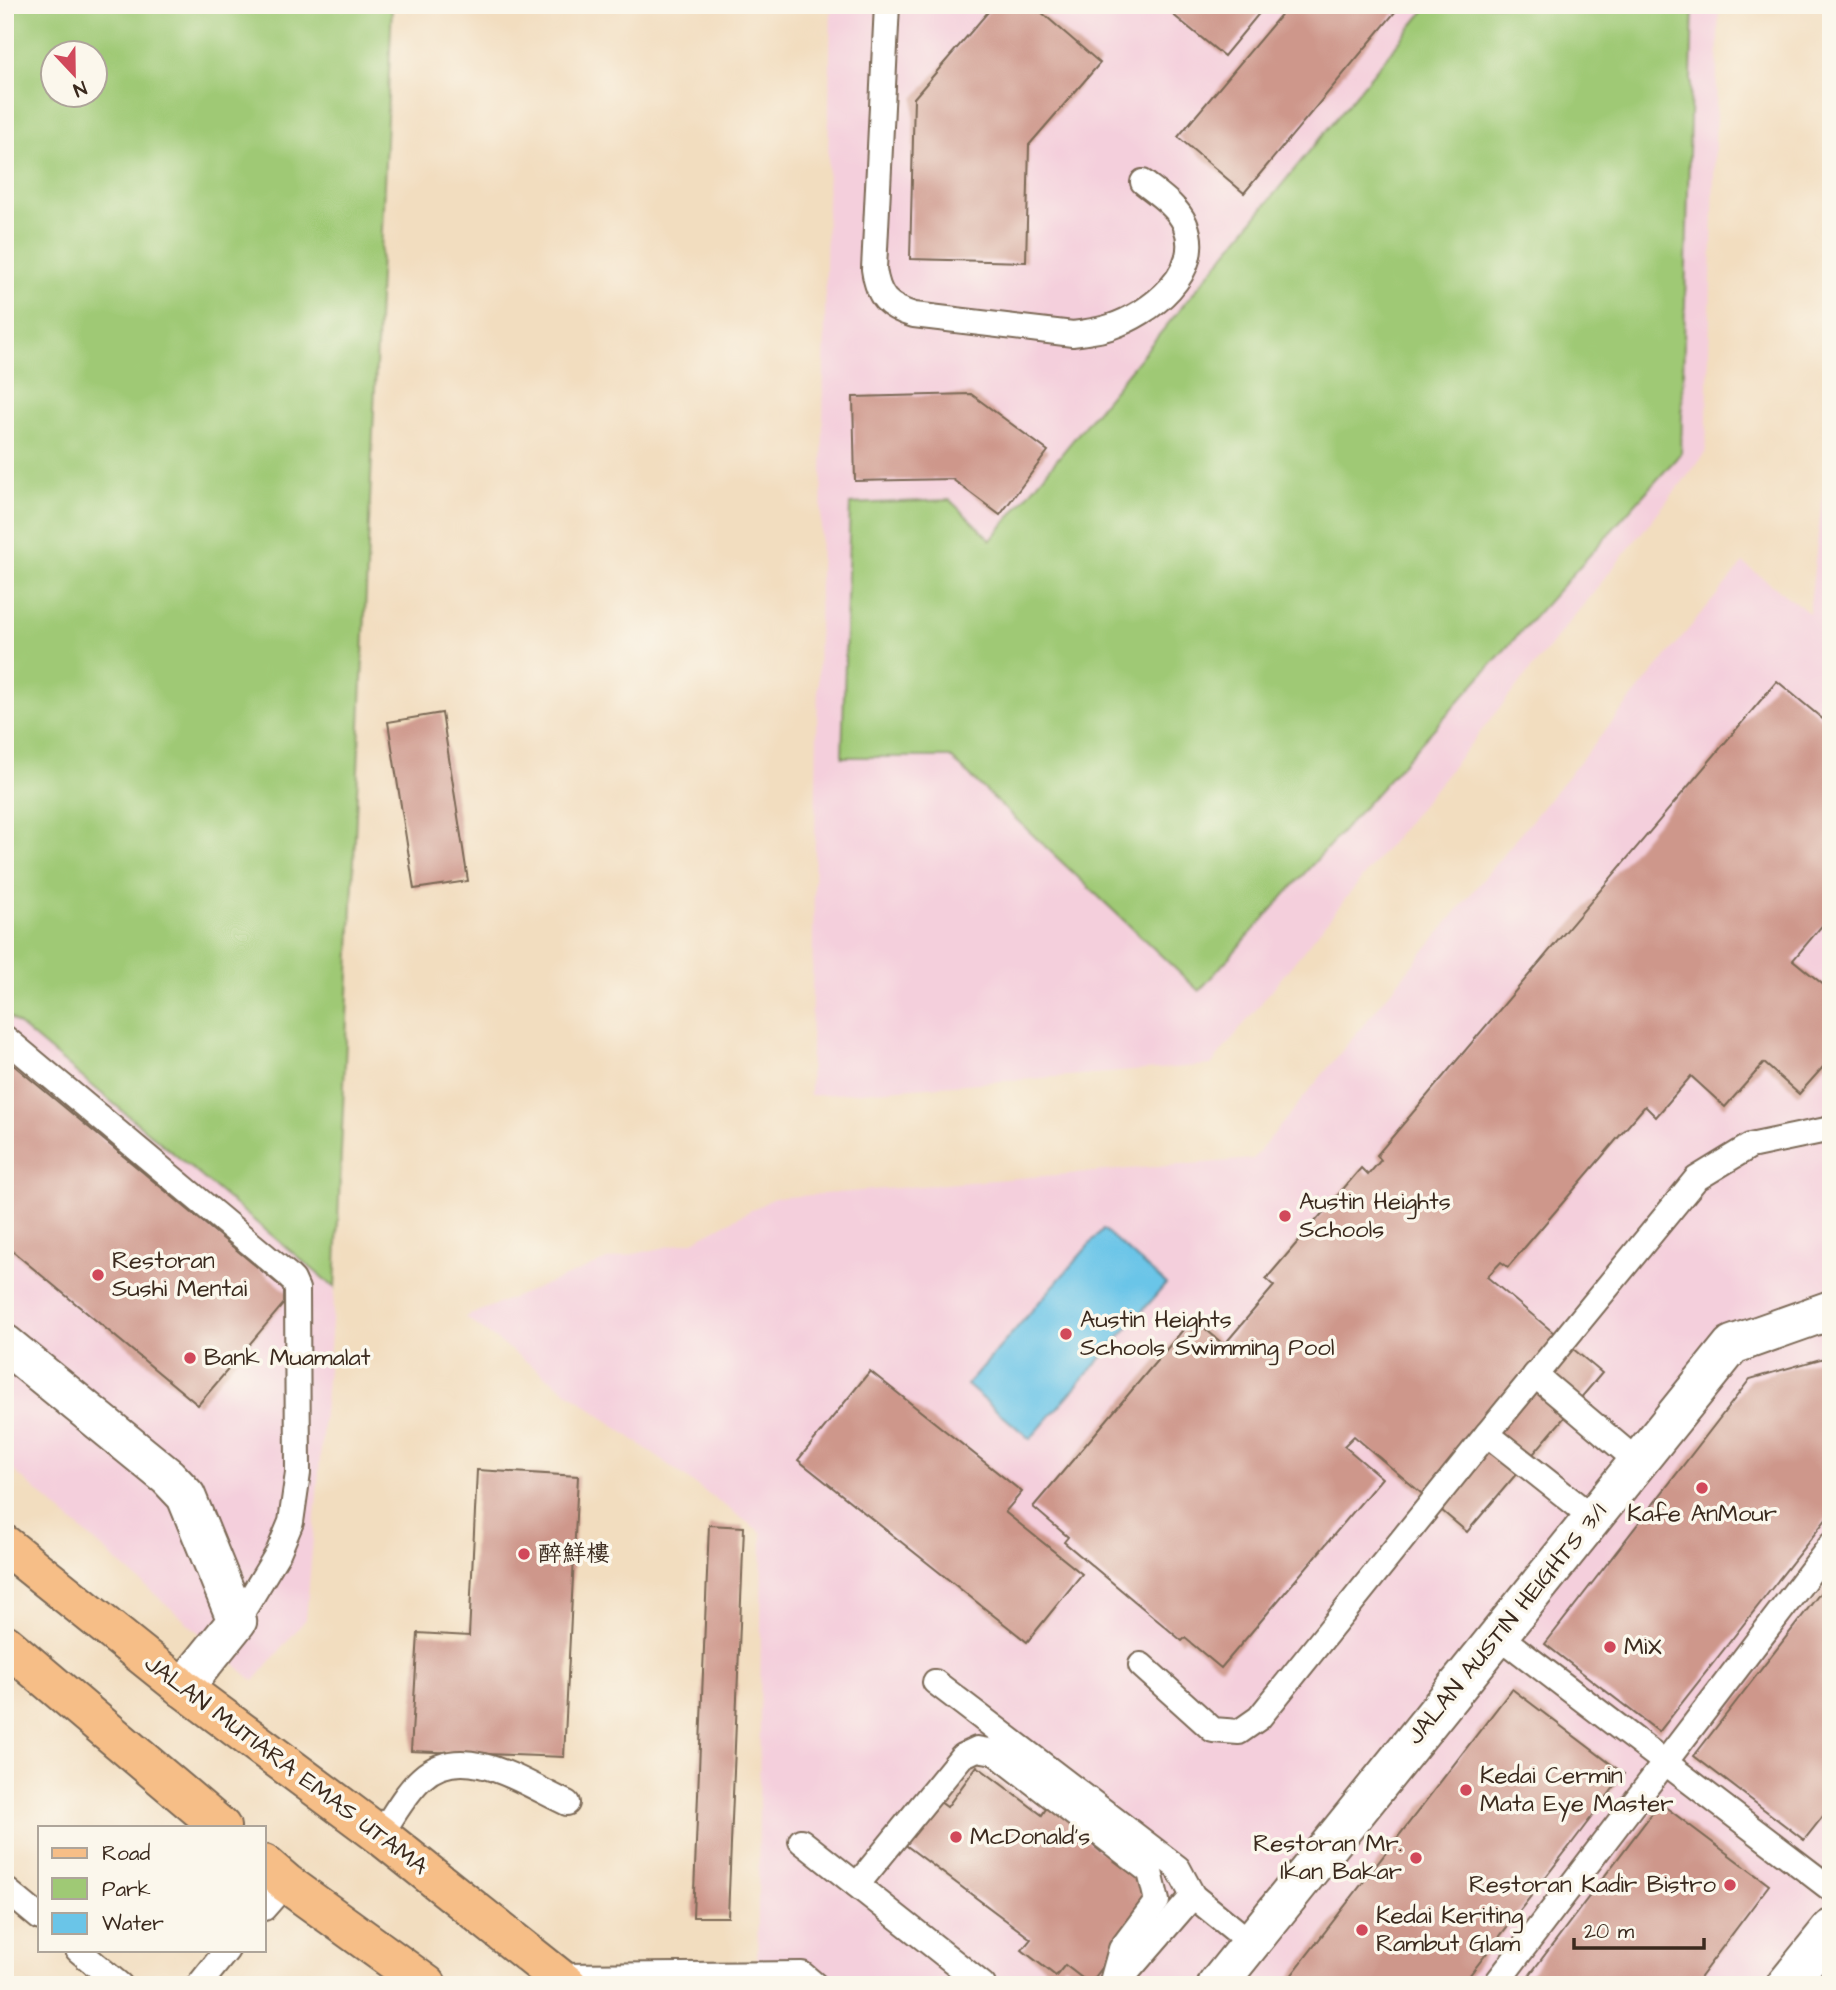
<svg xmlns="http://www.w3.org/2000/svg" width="1836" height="1990" font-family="'Architects Daughter','LXGW WenKai TC',sans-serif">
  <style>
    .built { fill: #f4cfdc }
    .green { fill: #9fc975; stroke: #6d7a4a; stroke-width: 2; fill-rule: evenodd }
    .water { fill: #6ac5e8; stroke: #527883; stroke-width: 2 }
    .building { fill: #ce978b }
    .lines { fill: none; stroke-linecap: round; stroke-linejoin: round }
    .lane-casing { stroke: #7b6956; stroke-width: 28 }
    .street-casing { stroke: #7b6956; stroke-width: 42 }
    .primary-casing { stroke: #7b6956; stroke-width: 42 }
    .lane { stroke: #fff; stroke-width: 24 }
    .street { stroke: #fff; stroke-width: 38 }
    .primary { stroke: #f6be87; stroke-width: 38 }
    .poi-dot { fill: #d1495b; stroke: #fbf7ec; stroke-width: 2.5 }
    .labels { text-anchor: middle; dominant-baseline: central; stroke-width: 7; stroke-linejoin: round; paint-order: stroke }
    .poi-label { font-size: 24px; fill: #3b2a1e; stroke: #fbf7ec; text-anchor: start }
    .street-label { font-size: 24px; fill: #3b2a1e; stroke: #fbf7ec }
  </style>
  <rect width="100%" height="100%" fill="#fbf7ec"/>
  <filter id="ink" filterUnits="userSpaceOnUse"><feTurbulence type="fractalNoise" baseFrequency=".0143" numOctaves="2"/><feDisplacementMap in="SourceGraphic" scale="14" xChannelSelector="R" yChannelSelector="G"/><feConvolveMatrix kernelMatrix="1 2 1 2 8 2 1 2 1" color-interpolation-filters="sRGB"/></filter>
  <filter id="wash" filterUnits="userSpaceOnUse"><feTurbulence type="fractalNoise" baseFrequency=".00686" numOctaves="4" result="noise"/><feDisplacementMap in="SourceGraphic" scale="28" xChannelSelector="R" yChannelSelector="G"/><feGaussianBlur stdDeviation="1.57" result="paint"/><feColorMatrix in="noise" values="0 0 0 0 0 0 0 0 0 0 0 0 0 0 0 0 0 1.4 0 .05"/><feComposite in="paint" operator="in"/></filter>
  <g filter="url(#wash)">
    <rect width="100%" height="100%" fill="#f2ddbf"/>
    <g class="built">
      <polygon points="831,5 1719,5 1706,453 1211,1065 810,1096"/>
      <polygon points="1831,420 1831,1985 757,1985 762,1533 465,1317 607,1260 693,1241 774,1198 1253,1159 1743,563 1809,613"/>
      <polygon points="5,1013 335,1288 306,1619 254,1681 5,1463"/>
    </g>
    <g class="green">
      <path d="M5 5H392L335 1288 5 1013ZM52 52H94V94H52Z"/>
      <polygon points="1429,5 1693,5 1681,453 1199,991 950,757 842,757 850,504 950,500 991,540"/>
    </g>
    <polygon class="water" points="1103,1229 1166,1284 1030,1439 967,1385"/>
    <g id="blocks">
      <g class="building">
        <polygon points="994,5 1033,5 1100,63 1029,145 1026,262 910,259 914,98"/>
        <polygon points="1161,5 1266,5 1224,56"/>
        <polygon points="1289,5 1401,5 1244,193 1178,137"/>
        <polygon points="971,394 1048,451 1000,515 952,479 855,481 853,397"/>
        <polygon points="1777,681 1831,726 1831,915 1793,960 1831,991 1831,1058 1799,1094 1764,1063 1725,1107 1691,1076 1656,1117 1645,1106 1508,1267 1501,1262 1487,1277 1602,1373 1467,1532 1354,1436 1344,1446 1382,1478 1221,1668 1185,1638 1182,1641 1064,1542 1068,1537 1033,1507 1193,1318 1224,1345 1274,1286 1266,1279 1361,1168 1368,1175 1381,1160 1377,1155"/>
        <polygon points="442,713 468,881 414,889 388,722"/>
        <polygon points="5,1058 291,1295 198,1405 5,1245"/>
        <polygon points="1831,1356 1831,1513 1659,1732 1545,1644 1750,1379"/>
        <polygon points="870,1371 1022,1492 1005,1512 1082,1574 1027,1642 798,1460"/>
        <polygon points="477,1470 578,1476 564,1757 411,1751 418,1633 469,1636"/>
        <polygon points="709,1525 744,1527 728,1917 693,1917"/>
        <polygon points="1831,1579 1831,1806 1804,1840 1694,1756"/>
        <polygon points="1512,1689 1624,1774 1572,1843 1462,1985 1284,1985"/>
        <polygon points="977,1766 1042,1815 1049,1804 1085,1830 1081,1835 1101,1852 1112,1836 1153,1899 1090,1984 1065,1965 1056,1976 1022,1950 1031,1939 903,1843 936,1799 947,1807"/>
        <polygon points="1660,1803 1769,1885 1694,1985 1522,1985"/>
      </g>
    </g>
  </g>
  <g filter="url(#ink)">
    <use href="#blocks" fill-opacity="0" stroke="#7b6956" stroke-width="2"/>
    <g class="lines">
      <g class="lane-casing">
        <g id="lane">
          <path d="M887 5 874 269C878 297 887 307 914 315L1073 334C1085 332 1098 331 1110 327 1150 314 1205 272 1185 224 1177 206 1158 194 1143 182"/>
          <polyline points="5,1038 287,1274 293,1280 297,1289 298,1473 291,1522 278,1553 237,1621"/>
          <polyline points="1535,1375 1638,1462"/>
          <polyline points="1487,1434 1696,1179 1750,1146 1831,1129"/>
          <polyline points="1498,1635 1831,1889"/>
          <polyline points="1141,1665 1213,1730 1239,1732 1259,1718 1487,1434 1592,1517"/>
          <polyline points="935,1682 1178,1868 1193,1896 1251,1943"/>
          <path d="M380 1835C393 1817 405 1793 422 1778 464 1740 525 1784 567 1803"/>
          <polyline points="801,1841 983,1985"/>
          <polyline points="857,1885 962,1756 977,1749 994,1752 1150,1872 1157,1901 1121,1949 1111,1985"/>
          <polyline points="5,1889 40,1918"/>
          <polyline points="264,1908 286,1883"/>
          <polyline points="78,1950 120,1985"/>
          <polyline points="558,1976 802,1974 815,1985"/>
          <polyline points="199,1985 227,1950"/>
          <polyline points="1116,1985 1193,1896"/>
          <polyline points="1495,1985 1831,1545"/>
        </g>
      </g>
      <g class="street-casing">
        <g id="street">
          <polyline points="5,1344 168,1477 186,1496 237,1621 183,1688"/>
          <polyline points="1217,1985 1732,1345 1831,1310"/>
          <polyline points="1786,1985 1831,1929"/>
        </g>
      </g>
      <g class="primary-casing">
        <g id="primary">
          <polyline points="5,1545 183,1688 380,1835 568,1985"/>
          <polyline points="5,1644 221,1827"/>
          <polyline points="264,1864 286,1883 427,1985"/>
        </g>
      </g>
      <use href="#lane" class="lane"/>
      <use href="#street" class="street"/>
      <use href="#primary" class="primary"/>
    </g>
  </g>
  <g class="poi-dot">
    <circle cx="1285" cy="1216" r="7"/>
    <circle cx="98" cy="1275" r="7"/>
    <circle cx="1066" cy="1334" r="7"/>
    <circle cx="190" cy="1358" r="7"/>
    <circle cx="1702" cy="1488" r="7"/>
    <circle cx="524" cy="1554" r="7"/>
    <circle cx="1610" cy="1647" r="7"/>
    <circle cx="1466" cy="1790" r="7"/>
    <circle cx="956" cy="1837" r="7"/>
    <circle cx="1416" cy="1858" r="7"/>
    <circle cx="1730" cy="1885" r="7"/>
    <circle cx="1362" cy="1930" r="7"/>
  </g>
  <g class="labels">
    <g class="poi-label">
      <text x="1299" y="1202">Austin Heights<tspan x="1299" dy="28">Schools</tspan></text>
      <text x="112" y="1261">Restoran<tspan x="112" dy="28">Sushi Mentai</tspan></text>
      <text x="1080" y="1320">Austin Heights<tspan x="1080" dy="28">Schools Swimming Pool</tspan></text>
      <text x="204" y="1358">Bank Muamalat</text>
      <text x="1702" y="1514" text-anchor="middle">Kafe AnMour</text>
      <text x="538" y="1554">醉鮮樓</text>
      <text x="1624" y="1647">MiX</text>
      <text x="1480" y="1776">Kedai Cermin<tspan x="1480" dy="28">Mata Eye Master</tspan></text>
      <text x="970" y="1837">McDonald's</text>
      <text x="1402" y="1844" text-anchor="end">Restoran Mr.<tspan x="1402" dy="28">Ikan Bakar</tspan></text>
      <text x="1716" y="1885" text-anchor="end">Restoran Kadir Bistro</text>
      <text x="1376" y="1916">Kedai Keriting<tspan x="1376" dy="28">Rambut Glam</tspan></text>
    </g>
    <g class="street-label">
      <text transform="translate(1507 1624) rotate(-51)">JALAN AUSTIN HEIGHTS 3/1</text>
      <text transform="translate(286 1765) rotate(37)">JALAN MUTIARA EMAS UTAMA</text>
    </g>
  </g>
  <rect width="1836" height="1990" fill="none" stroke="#fbf7ec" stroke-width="28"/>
  <rect x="38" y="1826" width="228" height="126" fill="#fbf7ec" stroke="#aea59a" stroke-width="2"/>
  <rect x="52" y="1848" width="35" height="10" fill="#f6be87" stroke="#aea59a" stroke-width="2"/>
  <text x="102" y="1860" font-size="21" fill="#3b2a1e">Road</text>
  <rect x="52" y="1878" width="35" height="21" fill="#9fc975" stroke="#aea59a" stroke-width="2"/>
  <text x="102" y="1896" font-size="21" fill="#3b2a1e">Park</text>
  <rect x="52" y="1913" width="35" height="21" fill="#6ac5e8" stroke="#aea59a" stroke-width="2"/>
  <text x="102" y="1930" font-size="21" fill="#3b2a1e">Water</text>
  <g transform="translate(74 74) rotate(158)"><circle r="33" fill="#fbf7ec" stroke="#aea59a" stroke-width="2"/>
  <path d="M0-5L12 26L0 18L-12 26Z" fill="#d1495b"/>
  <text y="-10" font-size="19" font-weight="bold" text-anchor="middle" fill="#3b2a1e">N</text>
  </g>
  <path d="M1574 1938v10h130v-10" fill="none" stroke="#3b2a1e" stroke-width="3.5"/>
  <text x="1584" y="1938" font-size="21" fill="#3b2a1e" stroke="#fbf7ec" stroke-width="5" paint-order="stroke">20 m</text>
</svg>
